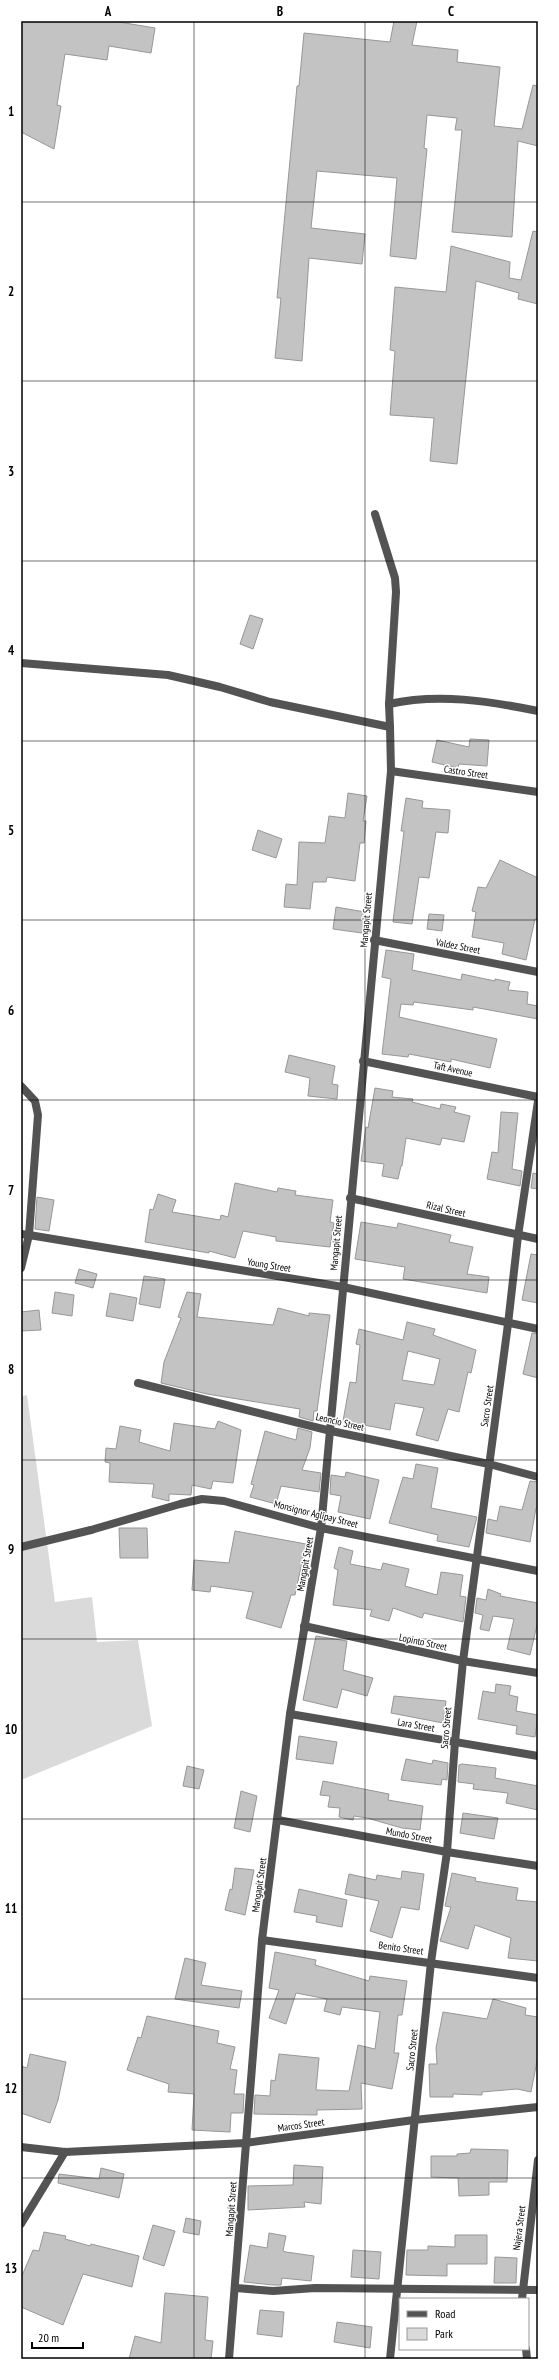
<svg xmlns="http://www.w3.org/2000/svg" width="559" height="2380" font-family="'PT Sans Narrow',sans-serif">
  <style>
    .green { fill: #dadada }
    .building { fill: #c3c3c3; stroke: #979797; fill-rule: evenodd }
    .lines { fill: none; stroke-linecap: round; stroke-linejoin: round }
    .service { stroke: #535353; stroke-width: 8 }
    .minor { stroke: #535353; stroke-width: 8 }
    .grid { fill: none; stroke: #000; stroke-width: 1; stroke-opacity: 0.55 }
    .labels { text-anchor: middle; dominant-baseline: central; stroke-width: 3; stroke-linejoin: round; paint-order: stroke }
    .street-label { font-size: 10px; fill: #000; stroke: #fff }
    .neatline { fill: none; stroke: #000; stroke-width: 1.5 }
    .grid-label { font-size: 13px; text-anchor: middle; font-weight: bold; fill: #000 }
  </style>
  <rect width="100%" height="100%" fill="#fff"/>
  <polygon class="green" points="27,1395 55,1602 92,1597 97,1642 138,1640 152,1726 21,1780 21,1397"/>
  <g class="building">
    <polygon points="21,21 113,21 155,28 151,53 109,46 107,60 65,54 57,105 61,106 54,149 21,132"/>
    <polygon points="394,21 417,21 412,45 458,50 457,62 500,67 494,126 522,129 533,85 538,86 538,146 518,141 512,237 452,232 462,130 455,130 457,118 427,115 424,148 427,149 416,259 390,256 397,178 317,171 311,228 365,234 362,264 309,258 302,361 275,358 281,298 277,298 297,86 299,86 304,33 390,42"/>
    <polygon points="533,231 538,232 538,304 518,299 519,293 476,281 457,464 430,461 434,418 390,415 395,351 390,350 395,287 446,292 451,246 510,262 509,278 521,280"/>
    <polygon points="250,615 263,619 253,649 240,644"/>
    <polygon points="470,739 489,740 487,766 459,764 458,768 432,762 437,740 469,747"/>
    <polygon points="348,793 367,796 363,821 366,821 364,843 360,843 355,881 327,877 326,882 313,882 310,909 284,907 286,884 297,885 299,842 325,843 329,816 345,818"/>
    <polygon points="406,798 423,801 422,808 450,810 448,833 436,832 429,878 419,877 412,924 393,922 404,831 401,831"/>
    <polygon points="258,830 282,839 276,858 252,850"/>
    <polygon points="500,860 538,878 538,920 535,919 526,960 502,954 504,943 472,937 476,912 472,911 478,887 486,888"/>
    <polygon points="336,907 365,912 362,933 333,929"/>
    <polygon points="429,914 444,915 442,931 427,929"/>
    <polygon points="386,950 414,954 412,970 461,980 462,974 495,981 495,979 510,982 508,990 528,992 527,1004 538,1006 538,1019 473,1007 473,1010 414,1002 413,1005 401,1004 399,1017 497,1039 490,1068 451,1059 451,1062 409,1054 408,1057 382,1054 391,979 382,977"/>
    <polygon points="289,1055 335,1066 332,1084 338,1085 337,1099 308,1096 310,1078 285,1072"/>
    <polygon points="375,1088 393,1091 392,1097 413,1099 412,1102 440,1109 441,1104 456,1107 454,1112 470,1116 464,1142 442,1138 440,1145 406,1138 402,1166 401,1166 398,1179 382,1176 384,1164 361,1161 366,1127 368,1128"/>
    <polygon points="501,1112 518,1113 512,1169 522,1171 520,1186 487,1179 492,1152 498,1153"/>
    <polygon points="533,1173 538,1174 538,1189 531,1188"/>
    <polygon points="235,1183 277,1192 278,1188 296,1191 295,1195 333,1200 330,1222 334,1223 330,1247 276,1241 276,1237 243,1231 235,1258 209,1251 209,1253 145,1242 150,1209 153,1210 158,1194 176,1200 172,1212 220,1220 221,1215 228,1217"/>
    <polygon points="37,1197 54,1200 49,1231 35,1229"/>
    <polygon points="361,1222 397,1228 398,1223 433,1231 451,1235 449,1242 473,1247 467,1274 489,1277 487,1293 403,1279 405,1267 355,1259"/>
    <polygon points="531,1254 538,1255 538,1303 522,1300"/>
    <polygon points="79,1269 97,1274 93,1288 75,1283"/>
    <polygon points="144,1276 165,1279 160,1308 139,1304"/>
    <polygon points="55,1292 74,1295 72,1316 52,1313"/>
    <polygon points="187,1292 201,1294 197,1317 273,1325 278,1308 309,1316 309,1313 330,1315 317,1411 314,1411 313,1421 299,1417 300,1409 207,1394 161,1383 164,1362 181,1318 178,1317"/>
    <polygon points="110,1293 137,1298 133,1321 106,1316"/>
    <polygon points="39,1310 41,1330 21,1331 21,1312"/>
    <path d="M407 1322 435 1329 433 1335 476 1350 471 1373 468 1372 459 1412 448 1409 438 1441 416 1435 424 1408 395 1403 390 1430 343 1421 350 1382 356 1383 360 1345 356 1344 359 1329 403 1340ZM408 1351 440 1359 434 1385 402 1380Z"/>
    <polygon points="532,1333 538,1334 538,1378 523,1374"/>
    <polygon points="218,1421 241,1430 233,1483 213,1481 211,1489 192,1485 191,1495 169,1494 169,1501 152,1497 154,1484 109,1482 110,1463 105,1462 106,1448 116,1449 120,1426 141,1430 139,1442 170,1451 174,1423 215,1429"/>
    <polygon points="298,1428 312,1432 310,1448 302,1470 321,1473 319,1492 281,1486 276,1504 250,1497 254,1485 251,1484 265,1431 296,1440"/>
    <polygon points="416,1464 438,1468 431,1508 477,1517 469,1547 437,1541 438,1535 389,1523 403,1477 413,1479"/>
    <polygon points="346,1472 379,1480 370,1519 338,1512 341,1496 330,1494 331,1475 345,1477"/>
    <polygon points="530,1481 538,1482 538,1509 536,1508 530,1542 486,1533 488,1519 497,1521 500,1506 522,1510"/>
    <polygon points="119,1528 147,1528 148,1558 120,1558"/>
    <polygon points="235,1531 306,1544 295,1595 291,1595 281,1628 246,1618 253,1592 211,1586 210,1592 192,1590 194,1560 229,1563"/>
    <polygon points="339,1547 353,1551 350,1564 381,1570 383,1563 409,1569 405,1586 437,1595 441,1572 463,1575 460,1596 466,1597 463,1622 424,1613 422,1618 393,1608 389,1621 370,1616 372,1610 333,1605 338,1570 334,1568"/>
    <polygon points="488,1589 501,1594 500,1596 538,1603 538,1621 530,1655 507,1649 514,1619 493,1616 489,1631 480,1629 483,1615 475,1613 477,1598 486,1600"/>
    <polygon points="316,1636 347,1641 343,1670 373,1678 367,1696 342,1689 337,1708 303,1700"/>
    <polygon points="496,1684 511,1686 509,1695 518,1697 516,1711 538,1715 535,1737 516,1734 517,1726 478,1719 483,1691 495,1693"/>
    <polygon points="394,1696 446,1701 443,1723 391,1713"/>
    <polygon points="299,1736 337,1742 333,1764 296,1759"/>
    <polygon points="406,1759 432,1764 433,1760 448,1763 447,1780 442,1779 441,1785 401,1780"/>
    <polygon points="462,1764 496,1768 495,1778 538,1786 538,1810 506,1803 508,1793 473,1789 474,1784 458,1782 459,1765"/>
    <polygon points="187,1766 204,1770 199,1789 183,1786"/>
    <polygon points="323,1781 389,1794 388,1800 423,1806 420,1830 402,1828 367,1818 354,1816 353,1820 339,1817 340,1808 328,1807 330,1796 320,1795"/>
    <polygon points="241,1791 257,1796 250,1832 234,1828"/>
    <polygon points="463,1813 498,1818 494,1839 460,1833"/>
    <polygon points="235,1868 254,1870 245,1915 225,1910 230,1889 232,1890"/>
    <polygon points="402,1871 424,1874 419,1910 401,1907 392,1938 370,1931 379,1901 345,1894 349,1874 376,1880 377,1875 401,1879"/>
    <polygon points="452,1873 476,1878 475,1881 518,1888 516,1900 538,1902 538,1961 508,1958 511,1938 475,1925 468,1949 440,1941 451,1907 445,1906"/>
    <polygon points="299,1889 347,1900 342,1927 316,1922 317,1916 294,1912"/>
    <polygon points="275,1952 316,1960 315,1965 369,1981 370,1976 407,1981 402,2015 398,2015 394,2053 399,2053 392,2089 361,2083 362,2109 317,2110 317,2115 254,2114 255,2095 270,2096 271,2080 275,2081 279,2054 319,2058 316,2090 349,2091 358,2045 375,2049 380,2012 342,2007 340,2015 324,2011 327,1999 296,1993 286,2024 269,2018 279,1990 269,1988"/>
    <polygon points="185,1958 206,1963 201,1985 242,1991 239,2008 175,1999"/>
    <polygon points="493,1999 526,2008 525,2015 538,2017 538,2056 531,2092 517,2089 482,2092 482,2095 453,2094 453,2097 430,2097 429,2064 437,2064 436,2048 443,2012 487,2019"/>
    <polygon points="147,2016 219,2031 217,2043 235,2047 230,2069 237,2070 234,2094 244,2094 243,2113 231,2113 230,2132 192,2130 194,2094 168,2092 169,2084 127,2070 138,2037 141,2038"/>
    <polygon points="30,2054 66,2062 58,2100 50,2123 21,2113 21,2066 27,2068"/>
    <polygon points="471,2149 508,2150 507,2182 489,2182 489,2195 459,2196 458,2178 431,2177 431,2156 457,2156 457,2154 470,2153"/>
    <polygon points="294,2165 323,2167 321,2204 304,2202 305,2207 248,2210 248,2186 293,2185"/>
    <polygon points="101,2168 124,2174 119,2198 58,2183 59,2174 99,2179"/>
    <polygon points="186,2218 201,2221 199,2235 183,2232"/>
    <polygon points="153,2225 175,2231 164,2266 143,2259"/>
    <polygon points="44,2232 66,2236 65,2239 90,2246 91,2244 139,2256 132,2287 83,2274 63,2325 21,2307 21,2278 33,2250 39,2251"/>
    <polygon points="269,2233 286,2236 283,2251 286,2252 314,2256 311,2281 282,2278 281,2285 273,2285 244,2282 250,2245 267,2248"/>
    <polygon points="455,2235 487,2235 487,2264 447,2264 447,2276 406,2275 407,2250 428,2250 428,2246 455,2247"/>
    <polygon points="353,2250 381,2252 379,2279 351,2277"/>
    <polygon points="495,2257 517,2258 516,2283 494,2283"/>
    <polygon points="165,2293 208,2297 205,2340 213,2341 211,2359 129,2359 135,2336 161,2343"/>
    <polygon points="260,2310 284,2312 282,2337 257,2334"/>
    <polygon points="337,2322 372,2327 370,2348 334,2342"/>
  </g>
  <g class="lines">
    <polyline class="service" points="21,1547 91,1530"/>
    <g class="minor">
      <polyline points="375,514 395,578 396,592 389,704 390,727"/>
      <polyline points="21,663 168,675 220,687 270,702 390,727 391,771 321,1528 290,1714 262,1940 229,2359"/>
      <path d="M389 704C438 693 489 701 538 711"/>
      <polyline points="391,771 538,792"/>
      <polyline points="374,940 538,972"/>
      <polyline points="363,1061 538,1097"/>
      <polyline points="21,1086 35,1101 38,1115 29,1235 21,1234"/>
      <polyline points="350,1198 538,1239"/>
      <polyline points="21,1268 29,1235 343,1287 538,1329"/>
      <polyline points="138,1383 331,1431 489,1464 538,1477"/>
      <polyline points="91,1530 180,1504 202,1499 224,1501 321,1528 538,1571"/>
      <polyline points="304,1626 463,1661 538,1673"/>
      <polyline points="290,1714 538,1756"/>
      <polyline points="278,1820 447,1852 538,1866"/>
      <polyline points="262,1940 538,1978"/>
      <polyline points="21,2147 65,2152 245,2143 414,2120 538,2107"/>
      <polyline points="21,2224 65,2152"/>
      <polyline points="236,2288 273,2291 315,2288 538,2290"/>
      <polyline points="522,2299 538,2160"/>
      <polyline points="526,2349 527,2359"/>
      <polyline points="390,2359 431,1962 447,1852 455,1742 463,1661 508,1324 518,1236 538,1101"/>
    </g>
  </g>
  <path class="grid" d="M194 21V2359M365 21V2359M21 202H538M21 381H538M21 561H538M21 741H538M21 920H538M21 1100H538M21 1280H538M21 1460H538M21 1639H538M21 1819H538M21 1999H538M21 2178H538"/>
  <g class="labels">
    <g class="street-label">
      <text transform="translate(466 772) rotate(8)">Castro Street</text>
      <text transform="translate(366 920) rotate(-85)">Mangapit Street</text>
      <text transform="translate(458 946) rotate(11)">Valdez Street</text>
      <text transform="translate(453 1069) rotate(12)">Taft Avenue</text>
      <text transform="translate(446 1209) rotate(13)">Rizal Street</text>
      <text transform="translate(336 1243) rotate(-85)">Mangapit Street</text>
      <text transform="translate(269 1265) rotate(9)">Young Street</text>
      <text transform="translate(487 1406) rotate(-82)">Sacro Street</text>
      <text transform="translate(340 1422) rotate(13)">Leoncio Street</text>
      <text transform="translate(316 1514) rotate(14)">Monsignor Aglipay Street</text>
      <text transform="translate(305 1564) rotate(-80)">Mangapit Street</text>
      <text transform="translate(423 1642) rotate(12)">Lopinto Street</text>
      <text transform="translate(416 1725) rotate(10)">Lara Street</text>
      <text transform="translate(446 1728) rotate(-85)">Sacro Street</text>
      <text transform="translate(409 1835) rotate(11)">Mundo Street</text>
      <text transform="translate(259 1885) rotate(-82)">Mangapit Street</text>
      <text transform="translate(401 1948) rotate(8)">Benito Street</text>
      <text transform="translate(412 2050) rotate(-84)">Sacro Street</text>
      <text transform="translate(301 2125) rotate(-8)">Marcos Street</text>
      <text transform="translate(231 2209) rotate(-86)">Mangapit Street</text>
      <text transform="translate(519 2228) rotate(-83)">Najera Street</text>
    </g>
  </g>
  <rect width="559" height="2380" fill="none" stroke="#ffffff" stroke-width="44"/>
  <rect x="399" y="2298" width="130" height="52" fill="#ffffff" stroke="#999999"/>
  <rect x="407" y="2311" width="20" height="6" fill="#535353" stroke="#999999"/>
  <text x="435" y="2318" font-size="12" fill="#000000">Road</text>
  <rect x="407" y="2328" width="20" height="12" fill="#dadada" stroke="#999999"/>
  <text x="435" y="2338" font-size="12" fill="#000000">Park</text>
  <path d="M32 2342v6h51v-6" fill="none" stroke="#000000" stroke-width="2"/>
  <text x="38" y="2342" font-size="12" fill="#000000" stroke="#ffffff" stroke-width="3" paint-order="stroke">20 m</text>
  <rect x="22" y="22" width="515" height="2336" class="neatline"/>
  <g class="grid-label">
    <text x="108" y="16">A</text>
    <text x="280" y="16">B</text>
    <text x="451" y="16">C</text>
    <text x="11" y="116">1</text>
    <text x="11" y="296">2</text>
    <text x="11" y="476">3</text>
    <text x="11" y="655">4</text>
    <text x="11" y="835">5</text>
    <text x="11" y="1015">6</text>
    <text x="11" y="1195">7</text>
    <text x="11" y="1374">8</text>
    <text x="11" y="1554">9</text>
    <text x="11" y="1734">10</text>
    <text x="11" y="1913">11</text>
    <text x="11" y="2093">12</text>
    <text x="11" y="2273">13</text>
  </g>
</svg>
